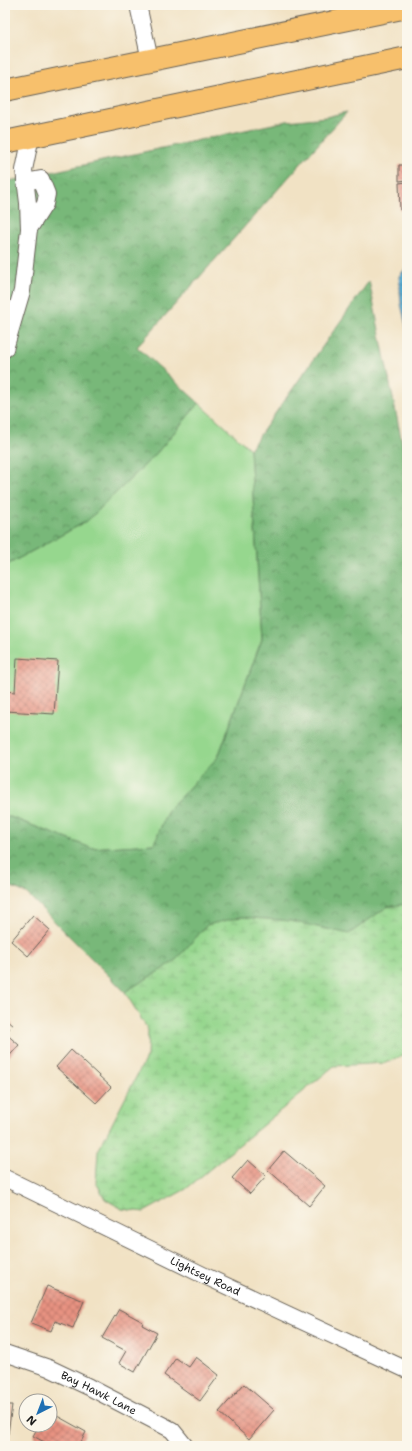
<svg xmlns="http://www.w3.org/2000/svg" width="412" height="1451" font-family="'Shantell Sans',sans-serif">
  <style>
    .grass { fill: #96d78e; stroke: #597a55 }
    .forest { fill: url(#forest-crowns); stroke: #4a6a4a }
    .wetland { fill: url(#wetland-marsh); stroke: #597a55 }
    .water { fill: url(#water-waves); stroke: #386276 }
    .building { fill: url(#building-cross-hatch) }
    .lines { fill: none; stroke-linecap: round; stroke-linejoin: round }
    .minor-casing { stroke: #676157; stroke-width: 18 }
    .highway-casing { stroke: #676157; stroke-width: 24 }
    .minor { stroke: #fff; stroke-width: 16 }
    .highway { stroke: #f7c06c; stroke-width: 22 }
    .labels { text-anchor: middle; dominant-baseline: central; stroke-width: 3; stroke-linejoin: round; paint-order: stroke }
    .street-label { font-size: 11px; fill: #1c1c1c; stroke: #fbf7ec }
  </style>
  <defs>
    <pattern id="forest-crowns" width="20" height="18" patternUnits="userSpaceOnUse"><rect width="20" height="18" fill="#78b879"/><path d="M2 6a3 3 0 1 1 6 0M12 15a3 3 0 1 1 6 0" fill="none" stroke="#629562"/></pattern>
    <pattern id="wetland-marsh" width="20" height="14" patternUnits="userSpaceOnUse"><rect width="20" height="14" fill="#96d78e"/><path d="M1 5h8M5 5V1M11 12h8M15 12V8" fill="none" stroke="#81b87a"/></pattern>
    <pattern id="water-waves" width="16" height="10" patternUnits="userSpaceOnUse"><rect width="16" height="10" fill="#53a9d0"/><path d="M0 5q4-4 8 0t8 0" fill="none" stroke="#4489a8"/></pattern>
    <pattern id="building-cross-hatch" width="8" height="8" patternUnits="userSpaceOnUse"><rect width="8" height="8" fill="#e79281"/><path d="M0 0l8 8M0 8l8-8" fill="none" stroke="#ba7669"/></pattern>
  </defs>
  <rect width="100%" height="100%" fill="#fbf7ec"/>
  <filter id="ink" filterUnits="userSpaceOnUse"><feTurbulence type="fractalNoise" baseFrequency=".025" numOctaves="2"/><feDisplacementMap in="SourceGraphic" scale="8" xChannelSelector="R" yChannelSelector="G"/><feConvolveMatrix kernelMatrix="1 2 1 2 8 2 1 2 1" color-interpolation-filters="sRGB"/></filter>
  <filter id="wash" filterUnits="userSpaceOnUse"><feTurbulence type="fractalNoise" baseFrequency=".012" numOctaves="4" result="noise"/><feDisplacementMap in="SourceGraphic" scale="16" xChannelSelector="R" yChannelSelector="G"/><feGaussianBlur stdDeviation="0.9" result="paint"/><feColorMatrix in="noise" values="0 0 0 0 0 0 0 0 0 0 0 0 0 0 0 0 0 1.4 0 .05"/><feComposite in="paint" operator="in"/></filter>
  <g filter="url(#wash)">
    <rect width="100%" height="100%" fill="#f1e2c4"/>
    <polygon class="grass" points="199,403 250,449 262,639 218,757 168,810 154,844 91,848 5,815 5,566 87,521 155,455"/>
    <g class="forest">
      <polygon points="347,112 137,347 199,403 155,455 87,521 5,566 5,182 287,121 326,117"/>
      <polygon points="369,281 407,467 407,904 387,907 349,934 290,921 241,917 207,925 174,962 125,992 26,893 5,884 5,815 91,848 154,844 168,810 218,757 262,639 250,449"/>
    </g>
    <polygon class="wetland" points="407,904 407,1054 385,1063 334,1066 186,1189 144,1212 122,1209 105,1199 96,1182 98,1151 147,1056 148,1030 125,992 174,962 207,925 241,917 290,921 349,934 387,907"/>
    <polygon class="water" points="407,267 407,330 401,304 399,276"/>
    <g id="blocks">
      <g class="building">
        <polygon points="399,165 407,165 407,180 399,181"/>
        <polygon points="407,182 407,210 400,210 399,183"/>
        <polygon points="17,658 58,661 54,714 5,711 5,691 15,692"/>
        <polygon points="33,915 50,930 28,956 11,941"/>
        <polygon points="5,1018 13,1025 5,1033 19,1045 5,1061"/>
        <polygon points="71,1050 111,1087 96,1103 56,1067"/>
        <polygon points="284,1151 325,1186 309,1206 268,1170"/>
        <polygon points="248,1160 266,1176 250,1194 232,1178"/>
        <polygon points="47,1286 84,1301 73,1328 55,1321 51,1331 31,1323"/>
        <polygon points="119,1309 143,1322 142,1325 157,1333 135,1372 119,1363 126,1351 102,1338"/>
        <polygon points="196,1357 219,1375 200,1401 164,1375 176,1358 189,1367"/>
        <polygon points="244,1384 274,1410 249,1439 219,1412"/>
        <polygon points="5,1405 12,1405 8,1434 5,1434"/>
        <polygon points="50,1412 86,1432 79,1446 49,1446 50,1445 33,1436 39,1425 50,1425"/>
      </g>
    </g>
  </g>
  <g filter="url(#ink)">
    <use href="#blocks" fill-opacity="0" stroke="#676157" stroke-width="1"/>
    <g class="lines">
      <g class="minor-casing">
        <g id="minor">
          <polyline points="138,5 150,60"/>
          <polyline points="25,182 41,179 47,194 45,204 29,229"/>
          <polyline points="5,349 22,291 29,229 28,203 24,170 31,136"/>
          <path id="s1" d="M5 1178 203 1275 407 1370"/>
          <path id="s2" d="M5 1353 49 1368 89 1387 172 1430 185 1446"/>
        </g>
      </g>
      <g class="highway-casing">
        <g id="highway">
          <polyline points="5,90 407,7"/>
          <polyline points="5,142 407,58"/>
        </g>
      </g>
      <use href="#minor" class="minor"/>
      <use href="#highway" class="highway"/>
    </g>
  </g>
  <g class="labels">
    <g class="street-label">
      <text stroke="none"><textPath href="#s1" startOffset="223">Lightsey Road</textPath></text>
      <text stroke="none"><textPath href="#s2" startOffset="102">Bay Hawk Lane</textPath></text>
    </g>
  </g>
  <rect width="412" height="1451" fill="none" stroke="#fbf7ec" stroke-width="20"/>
  <g transform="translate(38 1413) rotate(222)"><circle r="19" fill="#fbf7ec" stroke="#a29f99"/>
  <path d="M0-3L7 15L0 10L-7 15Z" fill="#1f6fb2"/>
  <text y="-6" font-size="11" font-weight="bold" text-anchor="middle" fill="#1c1c1c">N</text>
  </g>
</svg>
